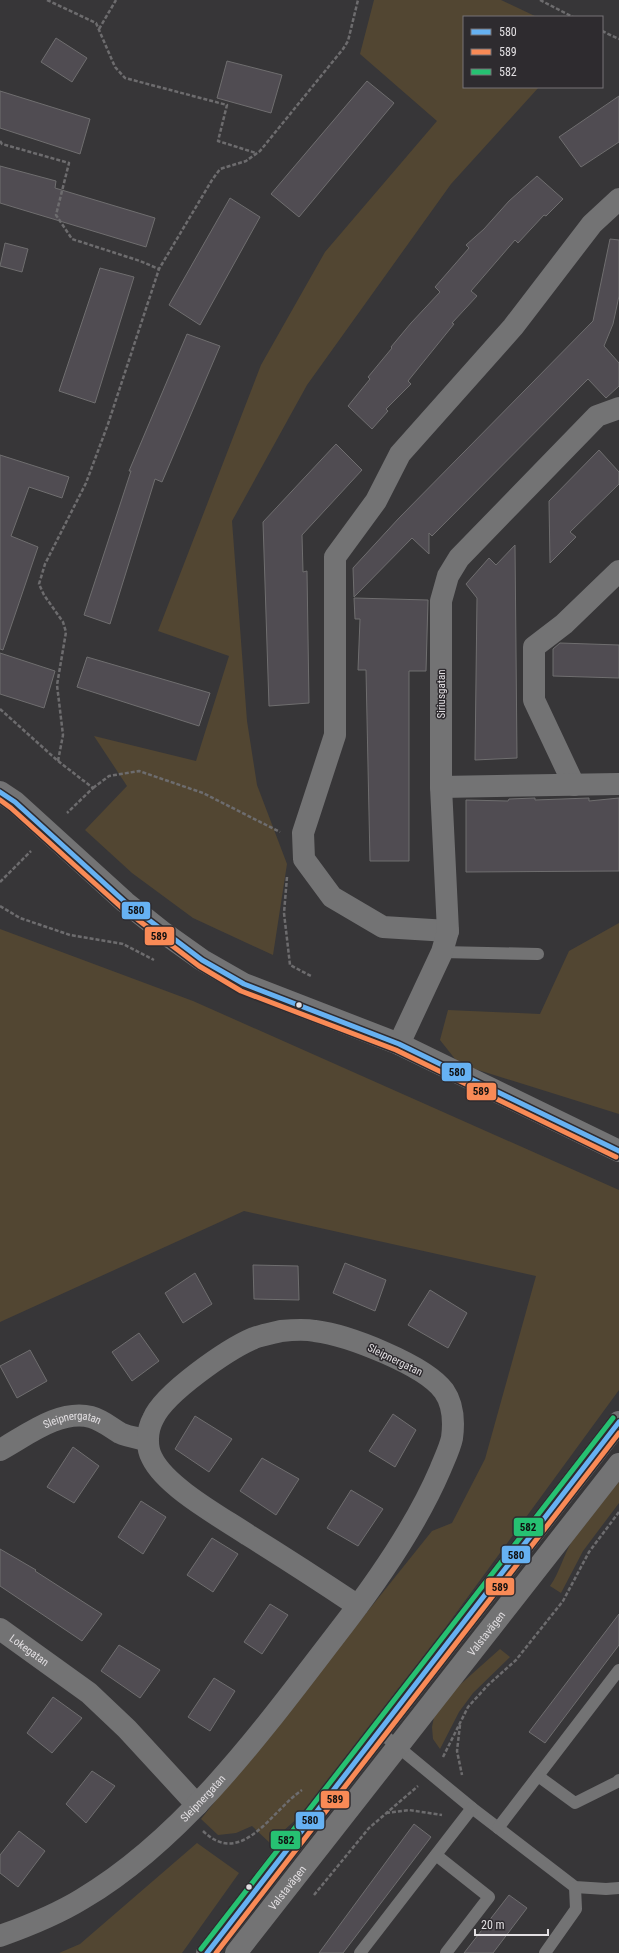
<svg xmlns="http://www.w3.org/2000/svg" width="619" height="1953" font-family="'Roboto Condensed',sans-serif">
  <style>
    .green { fill: #524632 }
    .building { fill: #504c52; stroke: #6f6e6f }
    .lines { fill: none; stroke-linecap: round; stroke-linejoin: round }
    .path { stroke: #6d6c6e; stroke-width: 2.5; stroke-dasharray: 4 2; stroke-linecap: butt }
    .service { stroke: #737374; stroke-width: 12 }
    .minor { stroke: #737374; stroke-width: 22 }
    .tertiary { stroke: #737374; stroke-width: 22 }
    .bus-1-casing { stroke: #2e2b2f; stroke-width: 8 }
    .bus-2-casing { stroke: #2e2b2f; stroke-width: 8 }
    .bus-3-casing { stroke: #2e2b2f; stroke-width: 8 }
    .bus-1 { stroke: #66b1f2; stroke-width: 5 }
    .bus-2 { stroke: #f98a56; stroke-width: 5 }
    .bus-3 { stroke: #26c172; stroke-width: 5 }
    .bus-dot { fill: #e2dfe2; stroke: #2e2b2f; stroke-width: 1.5 }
    .labels { text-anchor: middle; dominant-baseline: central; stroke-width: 3; stroke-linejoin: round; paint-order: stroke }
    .street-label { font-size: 11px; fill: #e2dfe2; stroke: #2e2b2f }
    .line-badge { stroke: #2e2b2f; stroke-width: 1.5 }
    .pale-badge-label { font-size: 11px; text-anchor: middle; font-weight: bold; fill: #111 }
  </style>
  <rect width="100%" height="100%" fill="#373638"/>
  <g class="green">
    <polygon points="374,0 501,0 537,17 464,17 464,87 539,87 451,184 307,385 232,521 247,721 257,785 287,864 273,955 193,918 132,873 85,830 127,786 94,736 196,761 229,656 158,631 261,365 325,252 437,121 360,54"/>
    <polygon points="619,923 619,1114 459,1064 440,1040 448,1010 540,1014 569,951"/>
    <polygon points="0,929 193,1001 619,1190 619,1390 323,1795 270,1843 252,1826 236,1833 218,1835 201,1819 432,1531 452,1523 485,1459 536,1276 244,1211 0,1322"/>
    <path d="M619 1481V1503L583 1551 561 1593 550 1586C560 1572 563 1556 572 1541Z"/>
    <polygon points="500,1649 510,1657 473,1693 459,1712 440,1749 433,1739 432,1727 434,1717 454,1690"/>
    <polygon points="197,1843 239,1873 182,1953 59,1953 80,1944"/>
  </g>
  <g class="building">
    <polygon points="56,38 87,58 72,82 41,62"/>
    <polygon points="227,61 282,75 271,113 217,98"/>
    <polygon points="367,81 394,103 299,217 271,194"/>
    <polygon points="0,91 90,119 80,154 0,128"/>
    <polygon points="619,96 619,142 581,167 559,137"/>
    <polygon points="0,166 56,181 55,188 155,218 146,247 0,203"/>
    <polygon points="537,176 563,199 546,216 544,215 518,243 515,240 471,291 477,296 452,323 454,324 408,381 411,384 386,409 388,411 372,429 348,406 370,379 368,377 392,348 391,347 411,323 440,292 435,287 469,248 466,245 484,229 509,201"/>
    <polygon points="230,198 260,217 200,325 169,305"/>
    <polygon points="610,239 619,240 619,296 613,324 604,346 619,363 619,386 606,398 588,379 432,536 429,533 429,554 412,538 354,597 353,568 399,518 593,321"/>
    <polygon points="5,243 28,249 22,272 0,266"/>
    <polygon points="100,268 134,277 95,403 59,391"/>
    <polygon points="187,334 220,346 162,482 155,479 110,624 84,615 131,471 129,471"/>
    <polygon points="336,444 362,470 302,535 303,572 307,571 309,703 269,706 263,522"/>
    <polygon points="599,450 619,472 619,484 570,532 576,537 550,563 549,501"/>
    <polygon points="0,455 69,477 62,498 29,487 11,536 38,547 3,650 0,649"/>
    <polygon points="515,545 517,758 475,760 477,598 466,584 489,558 496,565"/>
    <polygon points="354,598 428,600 426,671 409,671 409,861 370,861 366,670 358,670 360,619 355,619"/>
    <polygon points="560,643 619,645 619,678 553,676 553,649"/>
    <polygon points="0,653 55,671 44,708 0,694"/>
    <polygon points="87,657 210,693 199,726 77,687"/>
    <polygon points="535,798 535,800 589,798 589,801 619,798 619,871 466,872 466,800 508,801 509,799"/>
    <polygon points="345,1263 386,1280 375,1311 333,1293"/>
    <polygon points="253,1265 298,1266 299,1300 254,1299"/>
    <polygon points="195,1273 212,1304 183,1323 165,1293"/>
    <polygon points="430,1290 467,1313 448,1348 408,1325"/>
    <polygon points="139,1333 159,1361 132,1381 112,1352"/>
    <polygon points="30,1350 47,1381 17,1398 0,1366"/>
    <polygon points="393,1414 416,1430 395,1467 369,1451"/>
    <polygon points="195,1416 232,1439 209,1472 175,1449"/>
    <polygon points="73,1447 99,1466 74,1503 47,1487"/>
    <polygon points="262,1458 299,1479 276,1515 240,1491"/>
    <polygon points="351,1490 383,1509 358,1546 327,1528"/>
    <polygon points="141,1501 166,1517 143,1554 118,1537"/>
    <polygon points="212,1538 238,1554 213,1592 187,1575"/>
    <polygon points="0,1549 36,1570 35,1571 102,1614 82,1641 0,1586"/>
    <polygon points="270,1604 288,1615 262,1654 244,1642"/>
    <polygon points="619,1614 619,1645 545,1743 529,1732"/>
    <polygon points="119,1645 160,1670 140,1698 101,1671"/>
    <polygon points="214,1678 235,1691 210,1731 188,1717"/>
    <polygon points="53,1697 82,1718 52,1753 27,1733"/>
    <polygon points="92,1771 115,1786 86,1823 66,1804"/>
    <polygon points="414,1824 431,1837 343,1953 319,1953"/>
    <polygon points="19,1831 45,1851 18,1887 0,1873 0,1855"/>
    <polygon points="509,1895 527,1908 493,1953 464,1953"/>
  </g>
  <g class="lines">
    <g class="path">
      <polyline points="47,0 96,23 115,67 125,78 227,105 218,141 256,153"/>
      <polyline points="540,0 573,17"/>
      <polyline points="99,29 116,0"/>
      <polyline points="602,31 619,39"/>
      <polyline points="0,141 2,144 69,163 56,215 72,239 140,261 159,269"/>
      <polyline points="0,709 58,761 93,788 67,813"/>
      <polyline points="58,761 63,735 57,685 66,632 63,622 44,595 39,584 45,564 86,483 108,424 159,269 212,180 220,169 246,161 260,151 343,49 348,41 358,0"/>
      <polyline points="93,788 109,776 139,771 203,793 280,832"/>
      <polyline points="287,877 284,913 290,965 311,976"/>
      <polyline points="0,882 31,851"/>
      <polyline points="0,906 20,918 70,935 123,944 154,960"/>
      <polyline points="460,1725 457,1751 462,1775"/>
      <polyline points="443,1757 468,1707 488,1685 516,1660 563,1601 589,1552 619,1512"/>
      <polyline points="386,1813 409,1810 442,1815"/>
      <path d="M203 1831C242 1869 272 1810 302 1790"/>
      <polyline points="314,1895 369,1828 418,1786"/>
    </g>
    <g class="service">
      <polyline points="442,952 538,954"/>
      <polyline points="380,1732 472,1808 575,1887 606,1889 619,1888"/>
      <polyline points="538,1776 575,1803 617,1782 619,1780"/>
      <polyline points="498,1828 619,1670"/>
      <polyline points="436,1855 489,1897 446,1953"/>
      <polyline points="360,1953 472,1808"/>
      <polyline points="545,1953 576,1909 575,1887"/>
    </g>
    <g class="minor">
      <polyline points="574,785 534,700 534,647 564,624 619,571"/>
      <polyline points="441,787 619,784"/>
      <polyline points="0,792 15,802 125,902 164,933 202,960 244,984 399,1044 619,1151"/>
      <polyline points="448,931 383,927 332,897 304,859 303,833 335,735 335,557 376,501 400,454 513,327 592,224 619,199"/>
      <polyline points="399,1044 442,952 448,931 441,787 441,601 448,576 459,558 597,416 619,408"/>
      <path id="s1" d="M0 1450C26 1436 59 1409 91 1417 102 1420 110 1427 120 1433 128 1437 139 1438 147 1440"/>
      <path id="s2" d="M0 1629 89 1693 127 1729 197 1805"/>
      <path id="s3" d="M0 1936C28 1926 56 1915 82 1899 187 1837 268 1723 342 1627 379 1579 416 1526 440 1470 444 1460 450 1448 452 1438 454 1423 453 1404 444 1391 425 1365 348 1335 315 1331 305 1329 291 1330 281 1331 273 1333 262 1335 254 1338 228 1349 164 1393 153 1419 147 1430 146 1447 152 1458 166 1487 221 1517 248 1535 285 1558 322 1582 358 1606"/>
    </g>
    <g class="tertiary">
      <polyline points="207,1953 619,1422"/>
      <path id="s4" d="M236 1953 619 1464"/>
    </g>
    <g class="bus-1-casing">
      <g id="bus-1">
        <polyline points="0,792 15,802 125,902 202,960 244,984 399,1044 619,1151"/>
        <polyline points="207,1953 619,1422"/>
      </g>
    </g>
    <g class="bus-2-casing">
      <g id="bus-2">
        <polyline points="0,800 11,808 121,907 199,966 241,991 396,1050 616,1157"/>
        <polyline points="216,1953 619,1433"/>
      </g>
    </g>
    <g class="bus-3-casing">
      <polyline id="bus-3" points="201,1949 613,1418"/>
    </g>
    <use href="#bus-1" class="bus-1"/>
    <use href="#bus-2" class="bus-2"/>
    <use href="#bus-3" class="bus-3"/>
  </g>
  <g class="bus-dot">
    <circle cx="299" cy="1005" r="3.5"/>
    <circle cx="249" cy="1887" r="3.5"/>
  </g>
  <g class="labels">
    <g class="street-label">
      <text transform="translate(441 694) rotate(-90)">Siriusgatan</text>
      <text transform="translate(395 1360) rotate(26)">Sleipnergatan</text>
      <text stroke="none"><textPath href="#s1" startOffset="80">Sleipnergatan</textPath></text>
      <text stroke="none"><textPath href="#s4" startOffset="406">Valstavägen</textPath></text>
      <text stroke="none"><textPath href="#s2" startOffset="36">Lokegatan</textPath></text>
      <text stroke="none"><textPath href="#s3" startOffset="248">Sleipnergatan</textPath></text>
      <text stroke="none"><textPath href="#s4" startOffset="83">Valstavägen</textPath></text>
    </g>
  </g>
  <g class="line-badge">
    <rect x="121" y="901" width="30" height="19" rx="4" fill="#66b1f2"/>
    <rect x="144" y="926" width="31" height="20" rx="4" fill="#f98a56"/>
    <rect x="441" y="1062" width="31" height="20" rx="4" fill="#66b1f2"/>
    <rect x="466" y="1082" width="31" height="19" rx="4" fill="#f98a56"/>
    <rect x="513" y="1517" width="31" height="20" rx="4" fill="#26c172"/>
    <rect x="501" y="1545" width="30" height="19" rx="4" fill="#66b1f2"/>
    <rect x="485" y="1577" width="30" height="19" rx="4" fill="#f98a56"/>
    <rect x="320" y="1790" width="30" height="19" rx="4" fill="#f98a56"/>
    <rect x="295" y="1811" width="30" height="19" rx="4" fill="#66b1f2"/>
    <rect x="270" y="1830" width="31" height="20" rx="4" fill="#26c172"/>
  </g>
  <g class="pale-badge-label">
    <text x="136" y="914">580</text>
    <text x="159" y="940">589</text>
    <text x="457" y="1076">580</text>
    <text x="481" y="1095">589</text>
    <text x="528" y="1531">582</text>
    <text x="516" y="1559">580</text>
    <text x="500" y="1591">589</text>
    <text x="335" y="1803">589</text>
    <text x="310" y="1824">580</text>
    <text x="286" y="1844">582</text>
  </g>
  <rect x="463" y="16" width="140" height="72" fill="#2e2b2f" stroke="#767377"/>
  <rect x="471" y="29" width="20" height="6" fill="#66b1f2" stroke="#767377"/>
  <text x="499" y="36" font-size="12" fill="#e2dfe2">580</text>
  <rect x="471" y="49" width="20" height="6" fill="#f98a56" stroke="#767377"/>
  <text x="499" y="56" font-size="12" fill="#e2dfe2">589</text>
  <rect x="471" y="69" width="20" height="6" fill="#26c172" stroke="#767377"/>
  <text x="499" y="76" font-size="12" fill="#e2dfe2">582</text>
  <path d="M475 1929v6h73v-6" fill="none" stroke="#e2dfe2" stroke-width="2"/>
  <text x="481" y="1929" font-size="12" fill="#e2dfe2" stroke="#2e2b2f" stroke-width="3" paint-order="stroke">20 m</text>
</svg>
